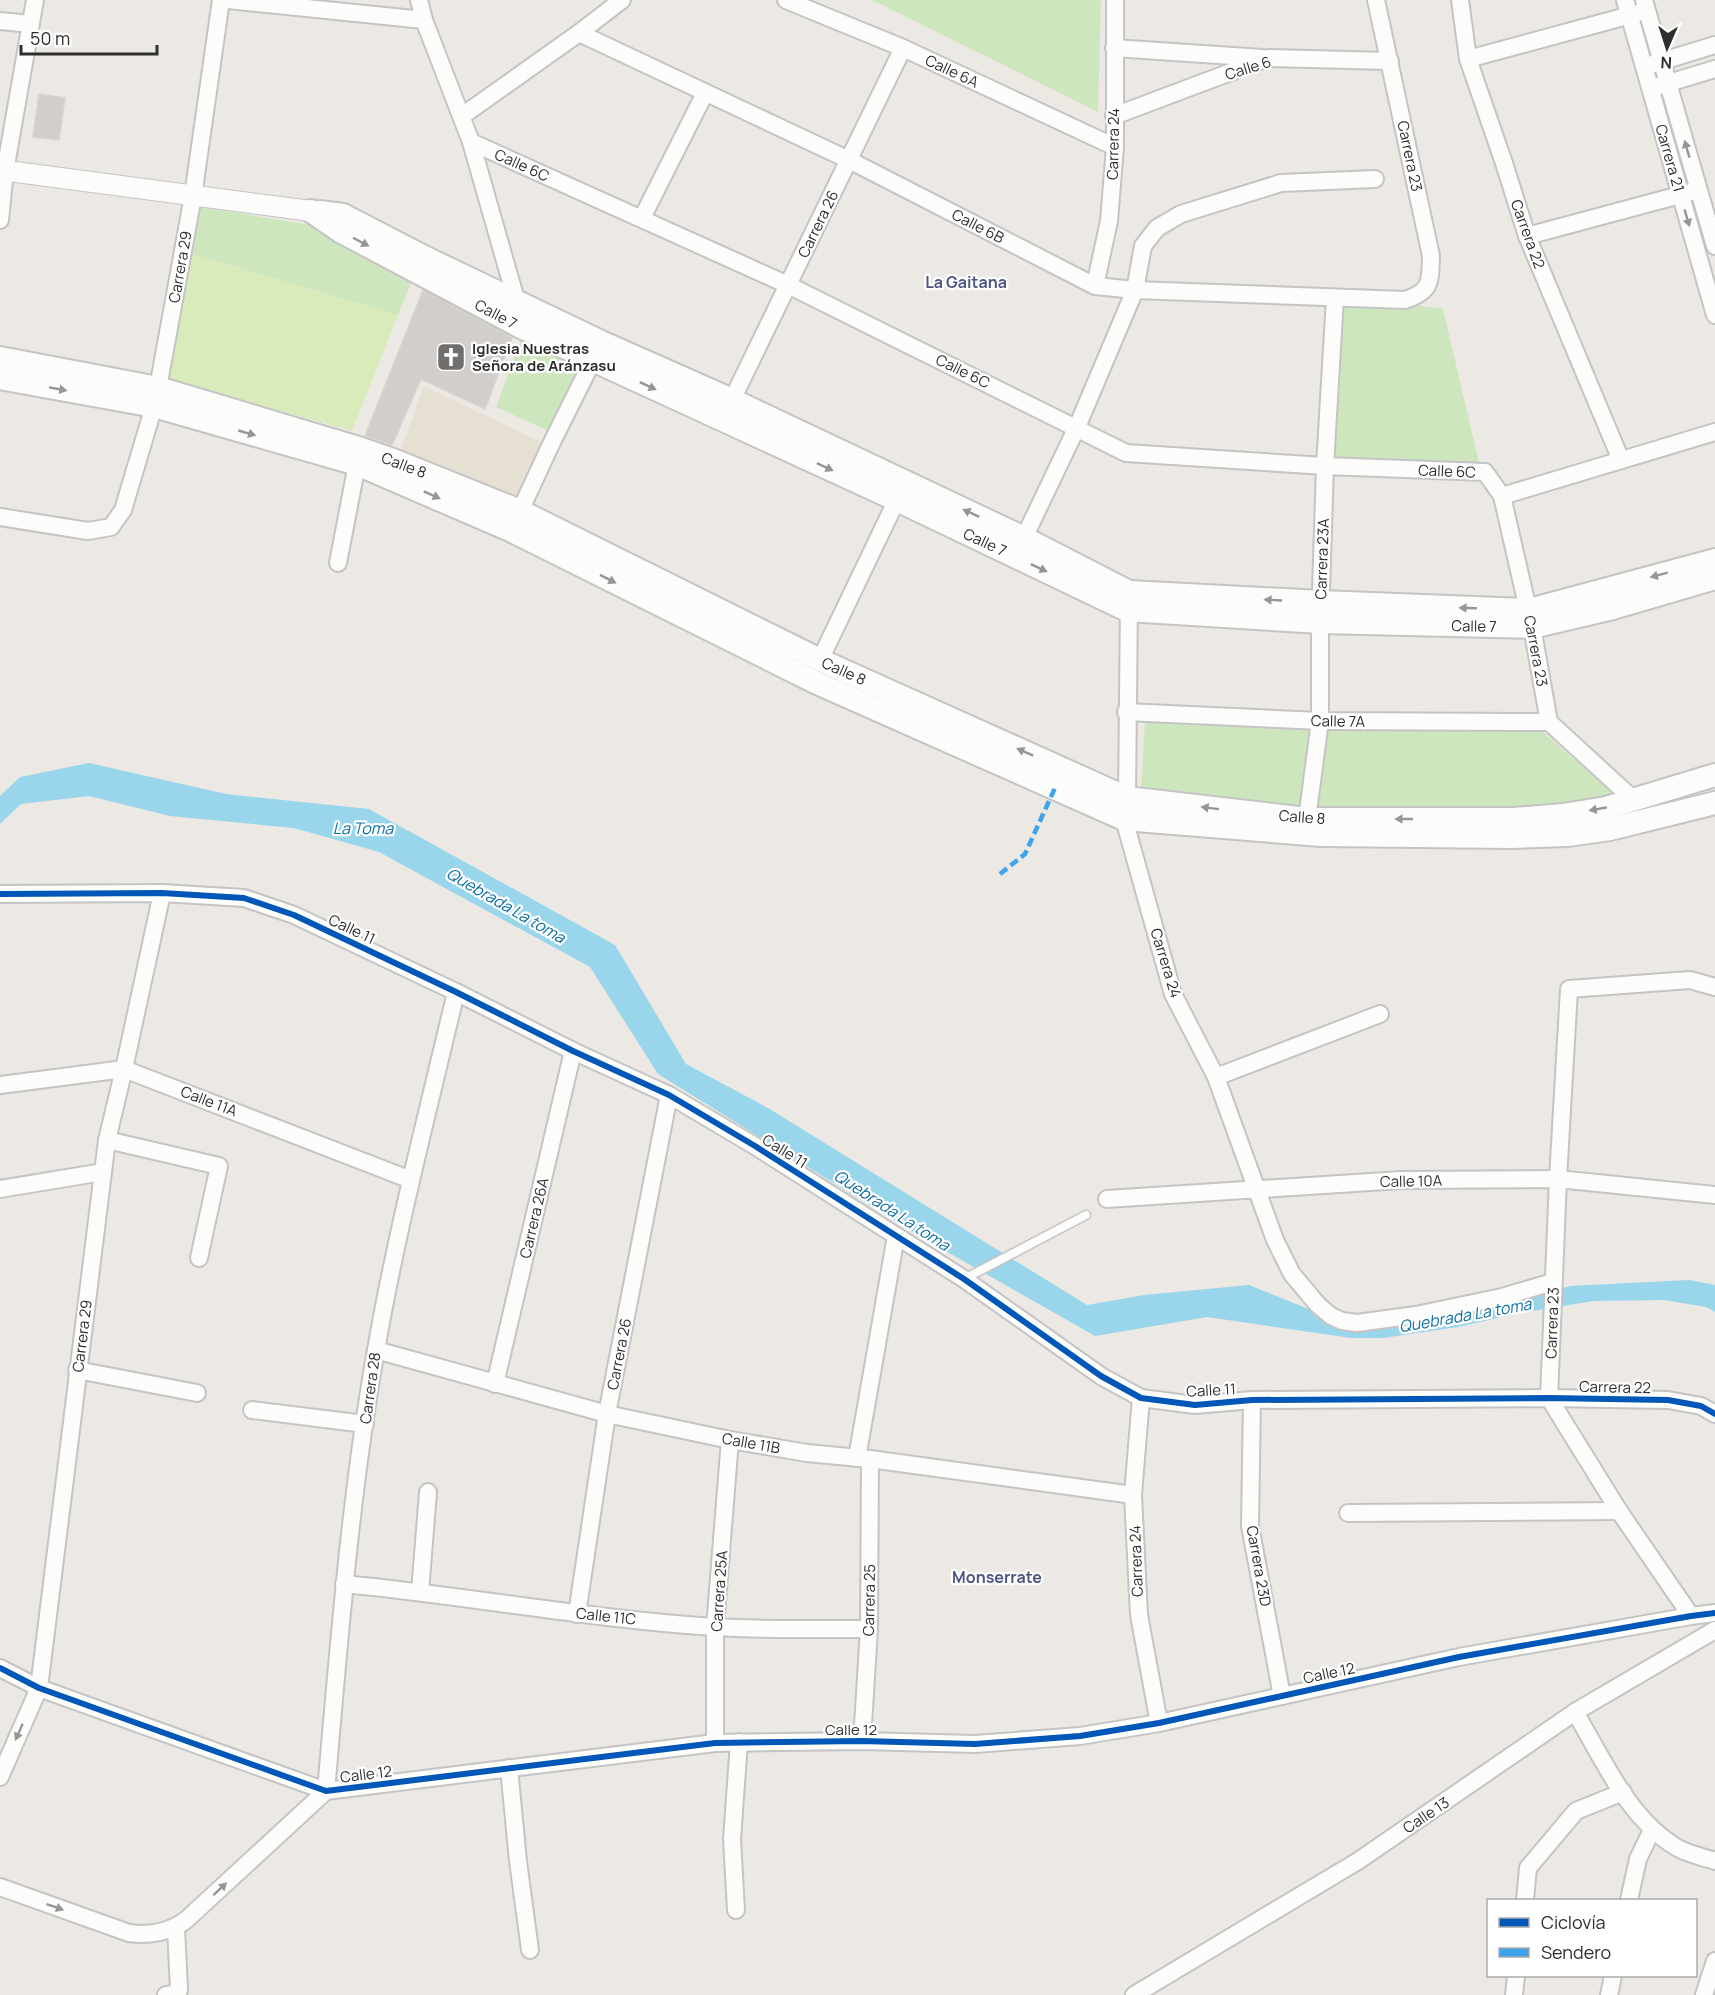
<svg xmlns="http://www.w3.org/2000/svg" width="1715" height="1995" font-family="Manrope,sans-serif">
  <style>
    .education { fill: #e6e0d3 }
    .green { fill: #cee6be }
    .pitch { fill: #d9eabb }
    .water { fill: #99d6ec }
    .building { fill: #d1cecb; stroke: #d7d4d0; stroke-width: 1.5 }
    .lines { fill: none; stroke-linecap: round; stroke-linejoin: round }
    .service-casing { stroke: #c5c4c5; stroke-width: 11 }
    .minor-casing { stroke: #c5c4c5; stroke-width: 20 }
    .tertiary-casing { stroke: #c5c4c5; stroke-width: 22 }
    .secondary-casing { stroke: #c5c4c5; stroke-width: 26 }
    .service { stroke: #fcfcfb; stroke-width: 8 }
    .minor { stroke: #fcfcfb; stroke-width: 16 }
    .tertiary { stroke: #fcfcfb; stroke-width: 20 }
    .secondary { stroke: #fcfcfb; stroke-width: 22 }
    .quiet { stroke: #3ea3eb; stroke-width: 4.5; stroke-dasharray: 9 4.5; stroke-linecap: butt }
    .cycleway-casing { stroke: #fff; stroke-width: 10 }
    .cycleway { stroke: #0057b8; stroke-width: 6 }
    .oneway { fill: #959594 }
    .labels { text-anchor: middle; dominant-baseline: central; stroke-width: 4.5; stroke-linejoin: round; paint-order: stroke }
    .street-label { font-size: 15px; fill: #2e2e2e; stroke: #fff }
    .poi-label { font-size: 15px; font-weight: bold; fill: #2e2e2e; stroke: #fff; text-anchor: start }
    .neighbourhood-label { font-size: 16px; font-weight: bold; fill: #4d5680; stroke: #fff }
    .water-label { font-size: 16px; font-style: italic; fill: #0d6fa3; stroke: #fff }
  </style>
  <rect width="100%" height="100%" fill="#ece8e4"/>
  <polygon class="education" points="424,386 543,443 515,503 400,452"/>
  <g class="green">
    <polygon points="872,0 1101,0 1098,112"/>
    <polygon points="200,207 311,225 413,278 398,315 192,254"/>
    <polygon points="1338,302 1405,304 1443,309 1480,467 1329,460"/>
    <polygon points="523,335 586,364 551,432 496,407"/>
    <polygon points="1145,722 1323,730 1542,731 1612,792 1598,800 1513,811 1308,807 1141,792"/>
  </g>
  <polygon class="pitch" points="192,254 398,315 352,431 169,379"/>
  <polygon class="water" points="89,763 226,794 369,809 615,945 686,1064 768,1108 1087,1305 1144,1295 1249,1285 1351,1326 1530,1297 1570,1286 1689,1280 1715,1285 1715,1312 1706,1307 1664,1300 1593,1301 1515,1314 1458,1327 1383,1338 1351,1338 1207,1317 1095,1336 921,1237 658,1074 590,967 379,852 294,828 170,816 89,796 21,804 0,824 0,796 20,777"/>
  <g class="building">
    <polygon points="39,94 65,98 59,140 33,137"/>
    <polygon points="423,290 512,338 485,409 421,379 392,445 365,436"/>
  </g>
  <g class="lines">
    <g class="service-casing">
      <polyline id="service" points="964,1279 1086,1215"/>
    </g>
    <g class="minor-casing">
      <g id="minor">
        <polyline points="228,0 424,20"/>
        <polyline points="419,0 424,20 471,142 519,310"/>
        <polyline points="786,0 903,48 1115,147"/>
        <polyline points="1460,0 1468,59 1504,163 1527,236 1621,460"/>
        <polyline points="1625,0 1715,315"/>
        <polyline points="1644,0 1715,246"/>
        <polyline points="0,21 31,24"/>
        <path d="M579 33 849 160 1095 286 1135 290 1405 300C1432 291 1430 282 1431 256L1376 0"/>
        <polyline points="1114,48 1262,58"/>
        <polyline points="1468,59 1638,13"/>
        <polyline points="1653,64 1715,45"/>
        <polyline points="1659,86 1715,69"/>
        <polyline points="462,116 579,33 622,0"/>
        <polyline points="1114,116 1268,58 1390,61"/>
        <polyline points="471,142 788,285 1126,453 1325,466 1485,472 1502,496 1532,627 1549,722 1634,800"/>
        <polyline points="642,218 705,93"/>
        <polyline points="0,220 5,171 35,0"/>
        <polyline points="1527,236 1691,192"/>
        <polyline points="1095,286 1109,221 1115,147 1115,0"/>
        <polyline points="732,400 903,48"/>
        <polyline points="1502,496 1715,432"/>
        <polyline points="520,511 553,440 598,350"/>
        <polyline points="0,517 88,531 111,527 123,510 154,406 158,388 193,196 221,0"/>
        <polyline points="1024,538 1077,427 1135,290 1143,246 1157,228 1181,214 1281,183 1375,179"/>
        <polyline points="338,563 357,464"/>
        <polyline points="1129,599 1127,798 1124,819 1173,994 1216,1077 1275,1240 1292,1274 1318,1305 1331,1316 1342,1321 1357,1323 1416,1315 1502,1297 1553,1282"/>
        <polyline points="820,660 901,491"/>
        <polyline points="1126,712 1320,721 1549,722"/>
        <polyline points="1307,819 1320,721 1320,622 1325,466 1335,298"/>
        <polyline points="0,894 162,893 244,898 294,915 456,992 573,1051 669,1095 755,1146 964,1279 1101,1376 1141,1398 1195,1405 1252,1400 1549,1398 1668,1400 1701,1406 1715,1414"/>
        <polyline points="1216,1077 1380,1014"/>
        <polyline points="0,1085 124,1069 411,1180"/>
        <polyline points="107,1140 219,1166 199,1258"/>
        <polyline points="0,1189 103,1172"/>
        <polyline points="1107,1199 1401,1180 1558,1179 1715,1195"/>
        <polyline points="376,1350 607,1414 730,1440 807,1453 870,1459 1133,1495"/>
        <polyline points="77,1370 197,1393"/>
        <polyline points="495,1384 573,1051"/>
        <polyline points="1141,1398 1133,1495 1139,1615 1159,1723"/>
        <polyline points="1252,1400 1250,1526 1282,1696"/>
        <polyline points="252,1410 365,1424"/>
        <polyline points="857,1458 896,1236"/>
        <polyline points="1348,1513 1619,1511"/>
        <path d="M344 1584C468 1596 590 1619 714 1627 766 1630 818 1629 869 1629"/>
        <polyline points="420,1592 428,1492"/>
        <polyline points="577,1614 607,1414 669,1095"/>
        <polyline points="1691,1616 1619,1511 1549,1398 1558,1179 1569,989 1690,980 1715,987"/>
        <polyline points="0,1668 39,1688 326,1791 715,1743 862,1741 975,1744 1080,1736 1159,1723 1459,1657 1691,1616 1715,1613"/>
        <path d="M1575 1712C1603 1759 1628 1818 1676 1847 1687 1854 1703 1857 1715 1861"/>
        <polyline points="862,1741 869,1629 870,1459"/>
        <polyline points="715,1743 715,1627 730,1440"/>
        <polyline points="509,1768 518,1861 530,1950"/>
        <polyline points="0,1777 39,1688 107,1140 124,1069 162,893"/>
        <path d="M326 1791C339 1644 350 1496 376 1350 397 1229 428 1111 456 992"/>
        <path d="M0 1887 129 1933C149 1936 170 1932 186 1920L326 1791"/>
        <polyline points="1525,1900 1528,1868 1576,1811 1623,1792"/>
        <polyline points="1629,1900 1638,1859 1652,1830"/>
        <polyline points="736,1910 732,1839 739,1742"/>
        <polyline points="166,1995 177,1993 179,1990 176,1927"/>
        <polyline points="1134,1995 1358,1861 1575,1712 1715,1630"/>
        <polyline points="1514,1995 1516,1976"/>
        <polyline points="1609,1995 1613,1976"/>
        <polyline points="1704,1995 1715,1961"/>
      </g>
    </g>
    <g class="tertiary-casing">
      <polyline id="tertiary" points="0,170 311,211"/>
    </g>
    <g class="secondary-casing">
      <g id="secondary">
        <polyline points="311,211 340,231 521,327 897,500 1127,610 1320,622 1532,627 1613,608 1715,578"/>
        <polyline points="319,212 343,215 424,257 601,342 732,400 1024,538 1129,592 1321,602 1529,610 1715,560"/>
        <polyline points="0,358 158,388 355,447 393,460 520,511 820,660 1127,798 1307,819 1514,819 1563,815 1606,808 1715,775"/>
        <polyline points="0,378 154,406 357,464 510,530 815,682 1124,819 1321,835 1512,837 1568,835 1610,829 1715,803"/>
      </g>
    </g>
    <use href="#service" class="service"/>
    <use href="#minor" class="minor"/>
    <use href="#tertiary" class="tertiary"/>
    <use href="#secondary" class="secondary"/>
    <polyline class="quiet" points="1000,874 1025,854 1055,788"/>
    <g class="cycleway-casing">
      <g id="cycleway">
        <polyline points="0,894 162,893 244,898 294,915 456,992 573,1051 669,1095 755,1146 964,1279 1101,1376 1141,1398 1195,1405 1252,1400 1549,1398 1668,1400 1701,1406 1715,1414"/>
        <polyline points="0,1668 39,1688 326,1791 715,1743 862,1741 975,1744 1080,1736 1159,1723 1459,1657 1691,1616 1715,1613"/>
      </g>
    </g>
    <use href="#cycleway" class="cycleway"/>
  </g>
  <defs><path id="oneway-solid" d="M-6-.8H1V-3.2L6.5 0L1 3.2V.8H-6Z" transform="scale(1.5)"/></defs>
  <g class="oneway">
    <use href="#oneway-solid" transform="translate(1687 149) rotate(-106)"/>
    <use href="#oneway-solid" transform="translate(1687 218) rotate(74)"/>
    <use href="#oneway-solid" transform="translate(361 242) rotate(28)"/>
    <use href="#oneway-solid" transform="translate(648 386) rotate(25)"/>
    <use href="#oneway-solid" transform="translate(58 389) rotate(10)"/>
    <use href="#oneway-solid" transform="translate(247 433) rotate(16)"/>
    <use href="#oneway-solid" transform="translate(825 467) rotate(25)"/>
    <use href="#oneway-solid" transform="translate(432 495) rotate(24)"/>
    <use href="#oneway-solid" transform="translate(971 513) rotate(-155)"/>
    <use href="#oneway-solid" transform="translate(1039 568) rotate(25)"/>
    <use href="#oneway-solid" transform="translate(1659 575) rotate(165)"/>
    <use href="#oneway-solid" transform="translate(608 579) rotate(27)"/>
    <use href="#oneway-solid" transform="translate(1273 600) rotate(-177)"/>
    <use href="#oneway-solid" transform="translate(1468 608) rotate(-178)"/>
    <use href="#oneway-solid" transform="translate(1025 752) rotate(-156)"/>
    <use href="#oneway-solid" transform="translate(1210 808) rotate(-173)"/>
    <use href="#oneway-solid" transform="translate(1598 809) rotate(170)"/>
    <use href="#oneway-solid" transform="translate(1404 819) rotate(180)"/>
    <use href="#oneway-solid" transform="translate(19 1732) rotate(114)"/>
    <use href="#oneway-solid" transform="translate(220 1889) rotate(-43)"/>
    <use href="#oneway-solid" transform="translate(55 1907) rotate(19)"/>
  </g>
  <defs>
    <g id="church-square" transform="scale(1.5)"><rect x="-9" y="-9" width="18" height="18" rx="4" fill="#706f6e" stroke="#fff"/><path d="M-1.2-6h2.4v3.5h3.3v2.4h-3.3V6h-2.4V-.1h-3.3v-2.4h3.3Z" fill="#fff"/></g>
  </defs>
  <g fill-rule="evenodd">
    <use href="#church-square" x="451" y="357"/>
  </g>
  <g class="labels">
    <g class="street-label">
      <text transform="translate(1248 68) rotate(-17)">Calle 6</text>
      <text transform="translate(952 71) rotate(25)">Calle 6A</text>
      <text transform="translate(1113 144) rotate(-89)">Carrera 24</text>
      <text transform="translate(1410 156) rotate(78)">Carrera 23</text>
      <text transform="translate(1670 158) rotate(74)">Carrera 21</text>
      <text transform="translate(522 165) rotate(24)">Calle 6C</text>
      <text transform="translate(818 224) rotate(-64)">Carrera 26</text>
      <text transform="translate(978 226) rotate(27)">Calle 6B</text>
      <text transform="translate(1528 234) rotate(70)">Carrera 22</text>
      <text transform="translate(180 267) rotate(-80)">Carrera 29</text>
      <text transform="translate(496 314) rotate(28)">Calle 7</text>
      <text transform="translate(963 371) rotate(26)">Calle 6C</text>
      <text transform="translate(404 465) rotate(21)">Calle 8</text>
      <text transform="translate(1447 471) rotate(2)">Calle 6C</text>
      <text transform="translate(985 542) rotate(25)">Calle 7</text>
      <text transform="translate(1322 559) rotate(-88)">Carrera 23A</text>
      <text transform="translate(1474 626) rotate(1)">Calle 7</text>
      <text transform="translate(1536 651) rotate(79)">Carrera 23</text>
      <text transform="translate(844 671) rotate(24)">Calle 8</text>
      <text transform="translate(1338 721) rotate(1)">Calle 7A</text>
      <text transform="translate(1302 817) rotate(4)">Calle 8</text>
      <text transform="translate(352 929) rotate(25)">Calle 11</text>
      <text transform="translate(1166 963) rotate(73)">Carrera 24</text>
      <text transform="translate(209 1101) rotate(21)">Calle 11A</text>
      <text transform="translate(785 1151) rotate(32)">Calle 11</text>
      <text transform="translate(1411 1181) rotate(-1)">Calle 10A</text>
      <text transform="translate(534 1218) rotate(-77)">Carrera 26A</text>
      <text transform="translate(1552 1323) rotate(-88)">Carrera 23</text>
      <text transform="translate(82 1336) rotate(-83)">Carrera 29</text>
      <text transform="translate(619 1354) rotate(-79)">Carrera 26</text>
      <text transform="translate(1615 1387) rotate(1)">Carrera 22</text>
      <text transform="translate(370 1388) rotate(-82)">Carrera 28</text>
      <text transform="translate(1211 1390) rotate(-3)">Calle 11</text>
      <text transform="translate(751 1443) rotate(10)">Calle 11B</text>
      <text transform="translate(1136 1561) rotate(-92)">Carrera 24</text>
      <text transform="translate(1259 1566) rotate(80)">Carrera 23D</text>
      <text transform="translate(719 1591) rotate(-86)">Carrera 25A</text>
      <text transform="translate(869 1600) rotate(-89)">Carrera 25</text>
      <text transform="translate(606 1616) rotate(6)">Calle 11C</text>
      <text transform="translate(1329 1673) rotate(-12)">Calle 12</text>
      <text x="851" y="1729">Calle 12</text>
      <text transform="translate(366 1774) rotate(-7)">Calle 12</text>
      <text transform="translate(1426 1815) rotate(-34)">Calle 13</text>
    </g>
    <g class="poi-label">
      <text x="472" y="348">Iglesia Nuestras<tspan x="472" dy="17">Señora de Aránzasu</tspan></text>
    </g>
    <g class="neighbourhood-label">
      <text x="966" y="282">La Gaitana</text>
      <text x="997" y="1577">Monserrate</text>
    </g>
    <g class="water-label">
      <text x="363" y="828">La Toma</text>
      <text transform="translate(506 905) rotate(30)">Quebrada La toma</text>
      <text transform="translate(892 1210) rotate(33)">Quebrada La toma</text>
      <text transform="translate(1465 1315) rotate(-10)">Quebrada La toma</text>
    </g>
  </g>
  <rect x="1487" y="1899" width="210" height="78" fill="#ffffff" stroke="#ababab" stroke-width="1.5"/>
  <rect x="1499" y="1918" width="30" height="9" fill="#0057b8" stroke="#ababab" stroke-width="1.5"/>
  <text x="1541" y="1929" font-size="18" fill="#2e2e2e">Ciclovía</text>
  <rect x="1499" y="1948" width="30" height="9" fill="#3ea3eb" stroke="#ababab" stroke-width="1.5"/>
  <text x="1541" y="1959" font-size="18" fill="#2e2e2e">Sendero</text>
  <g transform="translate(1667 48) rotate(183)" stroke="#ffffff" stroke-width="4.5" paint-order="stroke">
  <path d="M0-4.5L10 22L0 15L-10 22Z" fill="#2e2e2e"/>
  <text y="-9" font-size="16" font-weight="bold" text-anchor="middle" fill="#2e2e2e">N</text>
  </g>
  <path d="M21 45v9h136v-9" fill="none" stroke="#2e2e2e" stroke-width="3"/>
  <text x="30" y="45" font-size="18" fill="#2e2e2e" stroke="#ffffff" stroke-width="4.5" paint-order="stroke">50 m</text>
</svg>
